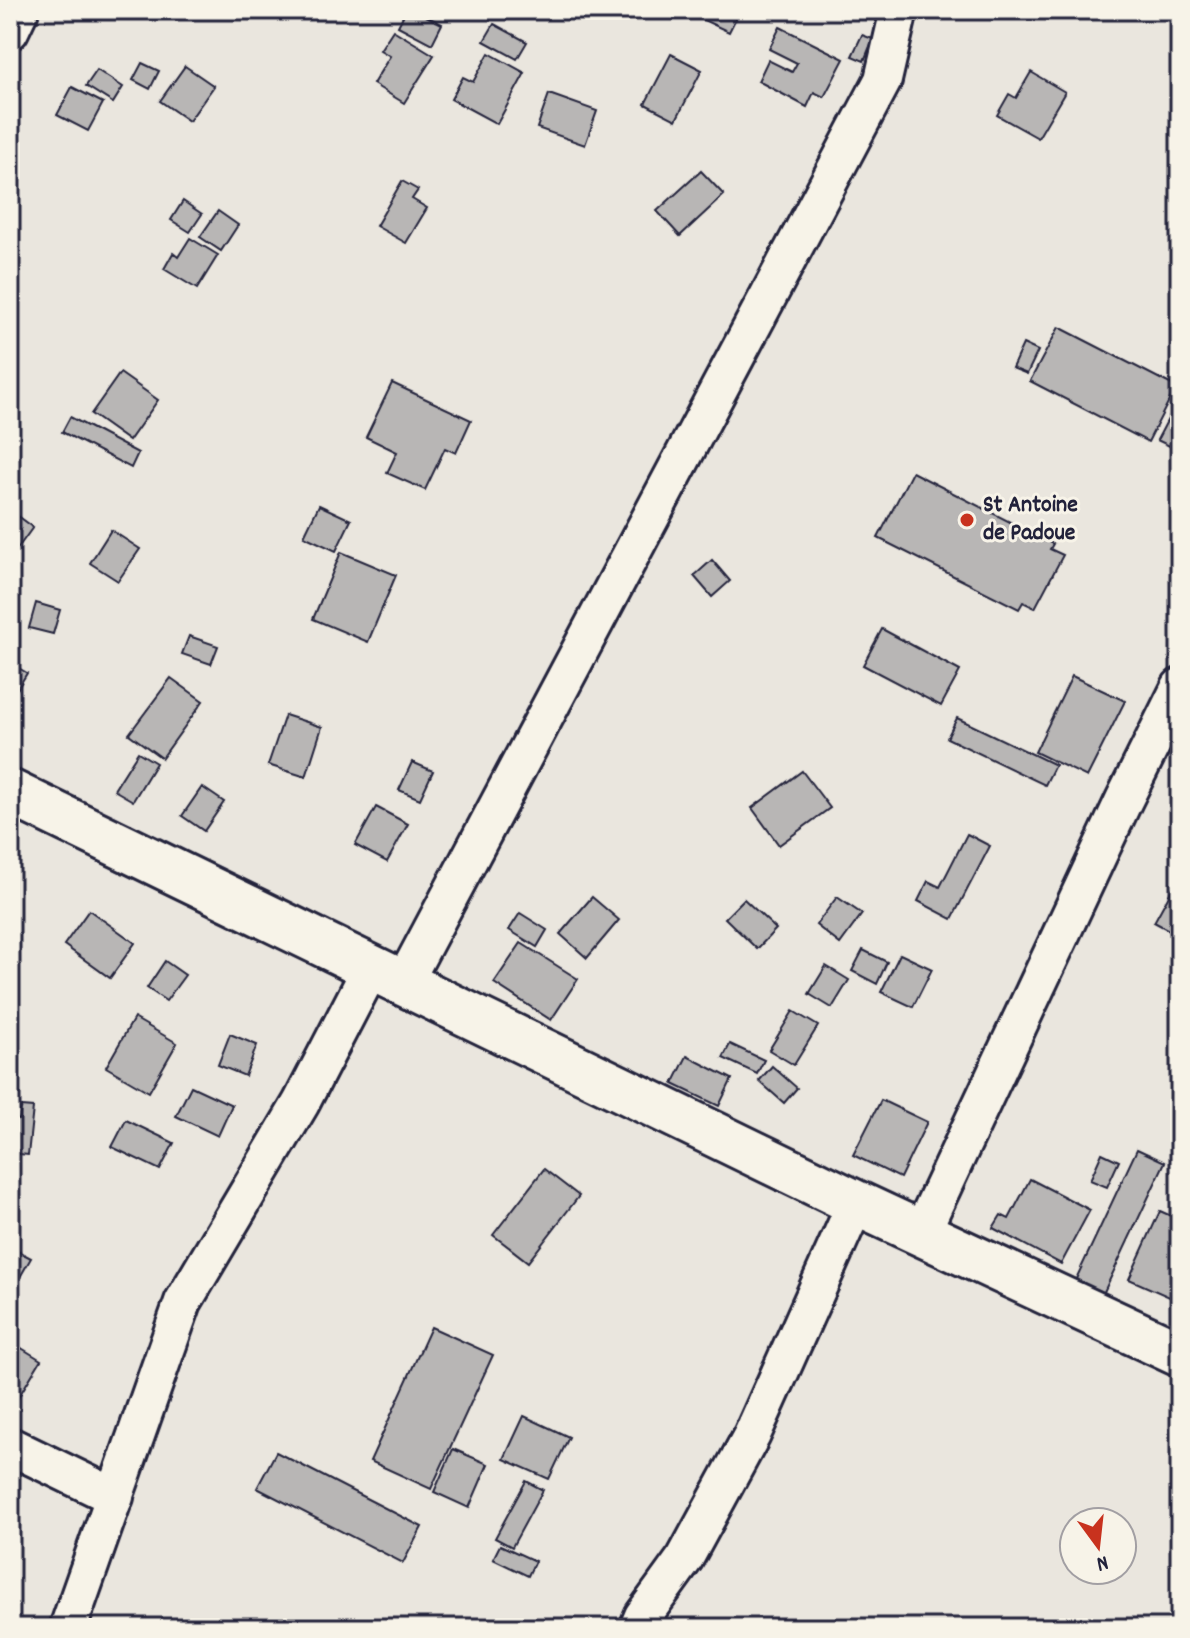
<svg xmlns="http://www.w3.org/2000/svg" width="1190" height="1638" font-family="Dekko,sans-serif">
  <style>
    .building { fill: #b8b6b5; stroke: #22223b; stroke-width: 2 }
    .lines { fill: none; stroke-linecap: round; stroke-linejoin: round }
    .street-casing { stroke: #22223b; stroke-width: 42 }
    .secondary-casing { stroke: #22223b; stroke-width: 50 }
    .street { stroke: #f7f3e8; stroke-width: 36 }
    .secondary { stroke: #f7f3e8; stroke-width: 44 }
    .poi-dot { fill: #c8321e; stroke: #f7f3e8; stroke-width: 3 }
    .labels { text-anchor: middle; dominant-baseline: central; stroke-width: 6; stroke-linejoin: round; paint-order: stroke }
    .poi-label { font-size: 24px; font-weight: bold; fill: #22223b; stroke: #f7f3e8; text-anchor: start }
  </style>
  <rect width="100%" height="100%" fill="#eae6de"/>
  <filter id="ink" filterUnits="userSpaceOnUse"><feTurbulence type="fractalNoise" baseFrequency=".0125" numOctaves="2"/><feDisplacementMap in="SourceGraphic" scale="16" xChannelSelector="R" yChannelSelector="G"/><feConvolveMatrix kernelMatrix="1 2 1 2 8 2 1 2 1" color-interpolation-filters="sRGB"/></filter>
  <g filter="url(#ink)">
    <g class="building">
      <polygon points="406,10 414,10 442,24 432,44 398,26"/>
      <polygon points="700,10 723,10 737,16 729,32 697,17"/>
      <polygon points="494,24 527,42 517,59 484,41"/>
      <polygon points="780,27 844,59 824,97 814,92 807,107 758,81 768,60 792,72 797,63 769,49"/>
      <polygon points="393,30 434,55 404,103 373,84 390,56 380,50"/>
      <polygon points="862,35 873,39 864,61 852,56"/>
      <polygon points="489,53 525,73 497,124 451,99 463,77 473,82"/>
      <polygon points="671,54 702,70 676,120 645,104"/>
      <polygon points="142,63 159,71 150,89 133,80"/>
      <polygon points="185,66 214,86 189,121 160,101"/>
      <polygon points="97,70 123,87 113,103 86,86"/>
      <polygon points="1031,72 1065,92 1038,138 997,115 1009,94 1016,98"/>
      <polygon points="72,87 103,103 88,131 57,115"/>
      <polygon points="549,94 597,111 585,145 537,128"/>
      <polygon points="701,171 724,195 680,236 657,211"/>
      <polygon points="402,181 418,190 412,199 427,208 406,243 376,226"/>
      <polygon points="183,201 202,214 190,232 171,220"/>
      <polygon points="218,211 238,225 221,251 200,237"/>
      <polygon points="190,238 218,255 197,289 164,269 173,253 178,257"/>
      <polygon points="1059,327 1176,387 1148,442 1030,381"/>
      <polygon points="1023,344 1038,351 1027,374 1012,368"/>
      <polygon points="120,373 158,400 129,441 91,414"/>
      <polygon points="392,383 471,420 456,453 445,448 425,490 387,473 397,452 366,437"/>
      <polygon points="1180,396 1180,451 1157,440"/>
      <polygon points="70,417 138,453 131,468 62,432"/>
      <polygon points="912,472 1053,544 1050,549 1063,555 1035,608 1023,602 1019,609 878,538"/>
      <polygon points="319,505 351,520 336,551 304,536"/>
      <polygon points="10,510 33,527 10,559"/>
      <polygon points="111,530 140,549 118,581 90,563"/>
      <polygon points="341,552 396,575 368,642 313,619"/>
      <polygon points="712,560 730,581 712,597 694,576"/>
      <polygon points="36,603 60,610 53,634 29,628"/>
      <polygon points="882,629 960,671 941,706 863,665"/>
      <polygon points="189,636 218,646 211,664 182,654"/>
      <polygon points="10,663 27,673 10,701"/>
      <polygon points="1072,676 1125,701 1087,777 1035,752"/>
      <polygon points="171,678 203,701 162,758 129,734"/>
      <polygon points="285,715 322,727 306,777 268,765"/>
      <polygon points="957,718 1055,765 1045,785 947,738"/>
      <polygon points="138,752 156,763 133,801 114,790"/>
      <polygon points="412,762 433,771 420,799 399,790"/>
      <polygon points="802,771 830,808 779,845 752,808"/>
      <polygon points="202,787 224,802 204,831 182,816"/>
      <polygon points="376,807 408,824 387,862 355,845"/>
      <polygon points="967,834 990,846 952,919 918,901 928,881 940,887"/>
      <polygon points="1175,884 1180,887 1180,936 1154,922"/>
      <polygon points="592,897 619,920 587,958 560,934"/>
      <polygon points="837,897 862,914 840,944 816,925"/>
      <polygon points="744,899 776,929 757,949 725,918"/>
      <polygon points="89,910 135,943 110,978 64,945"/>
      <polygon points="520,913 547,930 537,947 509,930"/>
      <polygon points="521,943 578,979 551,1020 494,983"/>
      <polygon points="863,950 887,962 877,984 852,971"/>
      <polygon points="900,954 932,969 913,1007 881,992"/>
      <polygon points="165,961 185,975 166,1001 147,988"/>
      <polygon points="826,966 849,980 832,1008 809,994"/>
      <polygon points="793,1011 818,1026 794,1065 769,1050"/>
      <polygon points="134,1018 177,1043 149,1092 106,1067"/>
      <polygon points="230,1034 257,1045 245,1076 218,1065"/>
      <polygon points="730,1044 764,1060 757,1074 723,1058"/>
      <polygon points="687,1056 732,1079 719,1106 673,1084"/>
      <polygon points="772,1066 797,1088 784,1103 759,1081"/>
      <polygon points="191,1086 232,1105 218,1136 176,1116"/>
      <polygon points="881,1100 927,1122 900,1178 853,1155"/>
      <polygon points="21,1107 33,1108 28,1155 10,1153 10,1119 19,1120"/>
      <polygon points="126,1120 174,1143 160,1170 112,1147"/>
      <polygon points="1137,1149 1165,1162 1103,1294 1075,1281"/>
      <polygon points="1102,1153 1119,1161 1107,1187 1090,1180"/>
      <polygon points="544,1169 579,1196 528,1262 493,1235"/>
      <polygon points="1030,1179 1090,1210 1061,1264 993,1228 1001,1215 1009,1219"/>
      <polygon points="1160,1211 1180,1220 1180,1286 1174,1299 1129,1279"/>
      <polygon points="10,1247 31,1258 16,1284 10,1281"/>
      <polygon points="431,1327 493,1355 431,1489 370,1461"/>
      <polygon points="10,1341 41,1360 10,1411"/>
      <polygon points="524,1416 569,1437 549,1479 504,1459"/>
      <polygon points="453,1449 488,1464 469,1508 434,1492"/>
      <polygon points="276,1452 422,1527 403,1563 257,1488"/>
      <polygon points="526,1481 543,1490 512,1547 495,1538"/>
      <polygon points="500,1545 535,1561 528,1576 493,1559"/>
    </g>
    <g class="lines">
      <g class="street-casing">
        <g id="street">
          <polyline points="10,31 20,10"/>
          <polyline points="404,982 883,80 899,10"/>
          <polyline points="921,1233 1124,800 1180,687"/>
          <polyline points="10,1446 115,1497"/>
          <polyline points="68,1628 183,1302 301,1103 371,968"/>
          <polyline points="638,1628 643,1616 685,1558 752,1435 856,1203"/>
        </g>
      </g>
      <g class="secondary-casing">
        <polyline id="secondary" points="10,792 856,1203 1180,1354"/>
      </g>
      <use href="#street" class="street"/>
      <use href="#secondary" class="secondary"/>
    </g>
  </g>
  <circle class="poi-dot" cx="967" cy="520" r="8"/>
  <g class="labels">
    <g class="poi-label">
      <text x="983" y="506">St Antoine<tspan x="983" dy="28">de Padoue</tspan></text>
    </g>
  </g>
  <rect width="1190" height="1638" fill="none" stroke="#f7f3e8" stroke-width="40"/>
  <rect x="20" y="20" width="1150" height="1598" fill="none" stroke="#22223b" stroke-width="3" filter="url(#ink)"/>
  <g transform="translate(1098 1546) rotate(165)"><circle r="38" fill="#f7f3e8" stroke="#a29fa3" stroke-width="2"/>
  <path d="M0-6L14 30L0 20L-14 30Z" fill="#c8321e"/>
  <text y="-12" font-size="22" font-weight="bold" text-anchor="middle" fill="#22223b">N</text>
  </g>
</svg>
